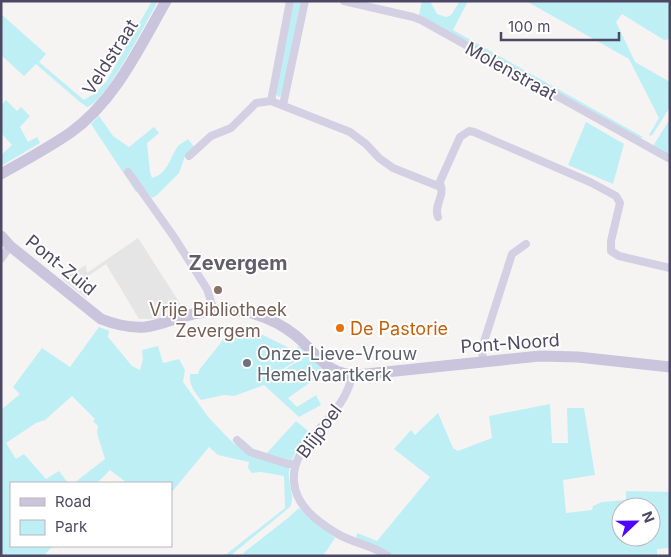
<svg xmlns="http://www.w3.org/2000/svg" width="671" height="557" font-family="Inter,sans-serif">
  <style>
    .education { fill: #e6e5e5 }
    .green { fill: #beeff5; fill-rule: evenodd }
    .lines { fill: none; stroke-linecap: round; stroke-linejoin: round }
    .street { stroke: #d4d0e3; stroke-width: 8 }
    .secondary { stroke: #cac4dd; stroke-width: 11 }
    .education-dot { fill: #8d6e63; stroke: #fff; stroke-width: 2 }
    .food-dot { fill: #e8710a; stroke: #fff; stroke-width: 2 }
    .worship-dot { fill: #6b7280; stroke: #fff; stroke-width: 2 }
    .labels { text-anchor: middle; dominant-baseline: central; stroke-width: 4; stroke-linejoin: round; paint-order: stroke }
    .street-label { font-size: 18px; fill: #4d4863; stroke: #fff }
    .education-label { font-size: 18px; fill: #785e54; stroke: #fff }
    .food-label { font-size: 18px; fill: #c56008; stroke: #fff; text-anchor: start }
    .worship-label { font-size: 18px; fill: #5b616d; stroke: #fff; text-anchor: start }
    .quarter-label { font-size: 20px; font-weight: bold; fill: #615e69; stroke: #fff }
  </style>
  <rect width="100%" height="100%" fill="#f5f4f3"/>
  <polygon class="education" points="138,238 181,305 157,319 139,319 106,264 88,276 93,294 86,298 62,279 86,265 87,273"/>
  <g class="green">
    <path d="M152 1H158C147 21 105 103 87 107L80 102 36 64 24 76 1 55V14L46 54 39 62 84 100 95 93 106 82Z"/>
    <polygon points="294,1 301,1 282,95 278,97 275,92"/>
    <polygon points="422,1 430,1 437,14 446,17 451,15 460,1 468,1 453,30 643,137 639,139 419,15"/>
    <polygon points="526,1 670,1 670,39 664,40 622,14 616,22 635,62 670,82 670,107 653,134 651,136 649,135 659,118 629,59"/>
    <polygon points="6,100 17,111 21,107 30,116 20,127 28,142 37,137 40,143 1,166 1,155 12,145 1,133 1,105"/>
    <path d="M99 116 113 136 129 147 154 127 159 133 147 143 150 172 152 178C168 174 170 157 178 146 180 144 186 141 188 139L195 148 185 156 179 173 157 195 152 198 143 188 136 192 91 124Z"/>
    <polygon points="670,119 670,155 653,146"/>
    <polygon points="586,122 624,144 613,184 568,165"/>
    <path d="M99 327 109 331 108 337 132 366 140 370 143 359 142 350 158 346 163 363 179 359 185 370 183 382 209 418 235 445 242 439 255 450 267 453 296 421 311 433C302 444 290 456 289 471 287 483 296 495 290 507L230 556H224L285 508 284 476 261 472 252 473 248 468 249 462 218 455 209 447 171 493V483H127L110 470 97 483H74L105 459 97 433 98 426 93 421 95 419 72 396 45 420 36 423 6 443 16 459 24 454 46 479 59 471 68 483H11V546H53L43 556H1V410L20 394 13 387 42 348 70 367Z"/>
    <path d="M237 327 247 329V327L293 350 299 346 307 354 283 369 284 370 308 355 325 372 288 398 297 407 316 395 321 405 299 417 264 385 234 396 224 395 201 400C194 391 189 385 190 374H198L199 370 231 330Z"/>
    <path d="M550 404 552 443H568L567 408H584L595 475 563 480 566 513 592 510 593 506 602 502 626 500V491L670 492V548L657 549V556H391L356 539 357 533 377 541 430 477 394 449 411 430 415 435 438 413 453 448 458 451 492 438 489 416ZM621 507H651V537H621Z"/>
    <polygon points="299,508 335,538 323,556 247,556 243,553 288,518"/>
  </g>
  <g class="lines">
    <g class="street">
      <polyline points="344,1 413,17 421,20 670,159"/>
      <polyline points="271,101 290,1"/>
      <polyline points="283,105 305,1"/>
      <polyline points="189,156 211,136 231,128 256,103 271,101 350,132 366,144 379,158 393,168 438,186 460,137 469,131 474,132 590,182 616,196 620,203 611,241 611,251 619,256 670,268"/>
      <polyline points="128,172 174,237 207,289 214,311"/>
      <path d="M438 217C433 205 446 196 440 183"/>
      <polyline points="1,259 10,246"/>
      <polyline points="483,362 482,348 512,254 526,244"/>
      <path d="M352 375C345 419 290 440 294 482 296 506 317 521 336 533 352 543 372 545 388 556"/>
      <polyline points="237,440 250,452 288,464 294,464"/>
    </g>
    <g class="secondary">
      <path d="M1 174C24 161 48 148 70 133 115 101 139 48 166 1"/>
      <path d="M1 236 10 246 101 319C116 325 129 328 145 327 155 326 166 322 175 319 198 312 222 307 247 312 264 316 281 324 295 335 317 353 324 374 357 375L540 356 578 357 670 367"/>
    </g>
  </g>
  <circle class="education-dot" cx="218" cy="290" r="5"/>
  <circle class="food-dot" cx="340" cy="328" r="5"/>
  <circle class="worship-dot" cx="247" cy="363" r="5"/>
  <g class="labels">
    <g class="street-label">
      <text transform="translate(110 57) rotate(-57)">Veldstraat</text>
      <text transform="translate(511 71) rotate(29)">Molenstraat</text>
      <text transform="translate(61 265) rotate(39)">Pont-Zuid</text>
      <text transform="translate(510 343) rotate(-4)">Pont-Noord</text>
      <text transform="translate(319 431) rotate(-53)">Blijpoel</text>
    </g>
    <g class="education-label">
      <text x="218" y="309">Vrije Bibliotheek<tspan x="218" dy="21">Zevergem</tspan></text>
    </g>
    <g class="food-label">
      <text x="350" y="328">De Pastorie</text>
    </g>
    <g class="worship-label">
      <text x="257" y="353">Onze-Lieve-Vrouw<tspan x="257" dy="21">Hemelvaartkerk</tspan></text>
    </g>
    <g class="quarter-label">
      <text x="238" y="263">Zevergem</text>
    </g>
  </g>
  <rect width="671" height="557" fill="none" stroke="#4d4863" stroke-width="5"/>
  <rect x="10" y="482" width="162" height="65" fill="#ffffff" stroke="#b8b6c1"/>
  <rect x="20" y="498" width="25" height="8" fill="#cac4dd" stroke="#b8b6c1"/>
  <text x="55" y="507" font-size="15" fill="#4d4863">Road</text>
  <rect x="20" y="520" width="25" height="15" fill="#beeff5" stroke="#b8b6c1"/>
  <text x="55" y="532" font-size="15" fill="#4d4863">Park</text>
  <g transform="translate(636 522) rotate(68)"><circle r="24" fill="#ffffff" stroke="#b8b6c1"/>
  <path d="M0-4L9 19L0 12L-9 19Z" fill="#4d06fb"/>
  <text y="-8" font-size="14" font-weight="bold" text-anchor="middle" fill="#4d4863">N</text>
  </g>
  <path d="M501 32v8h118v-8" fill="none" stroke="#4d4863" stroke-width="2.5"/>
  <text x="508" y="32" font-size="15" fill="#4d4863" stroke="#ffffff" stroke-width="4" paint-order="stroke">100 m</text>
</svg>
